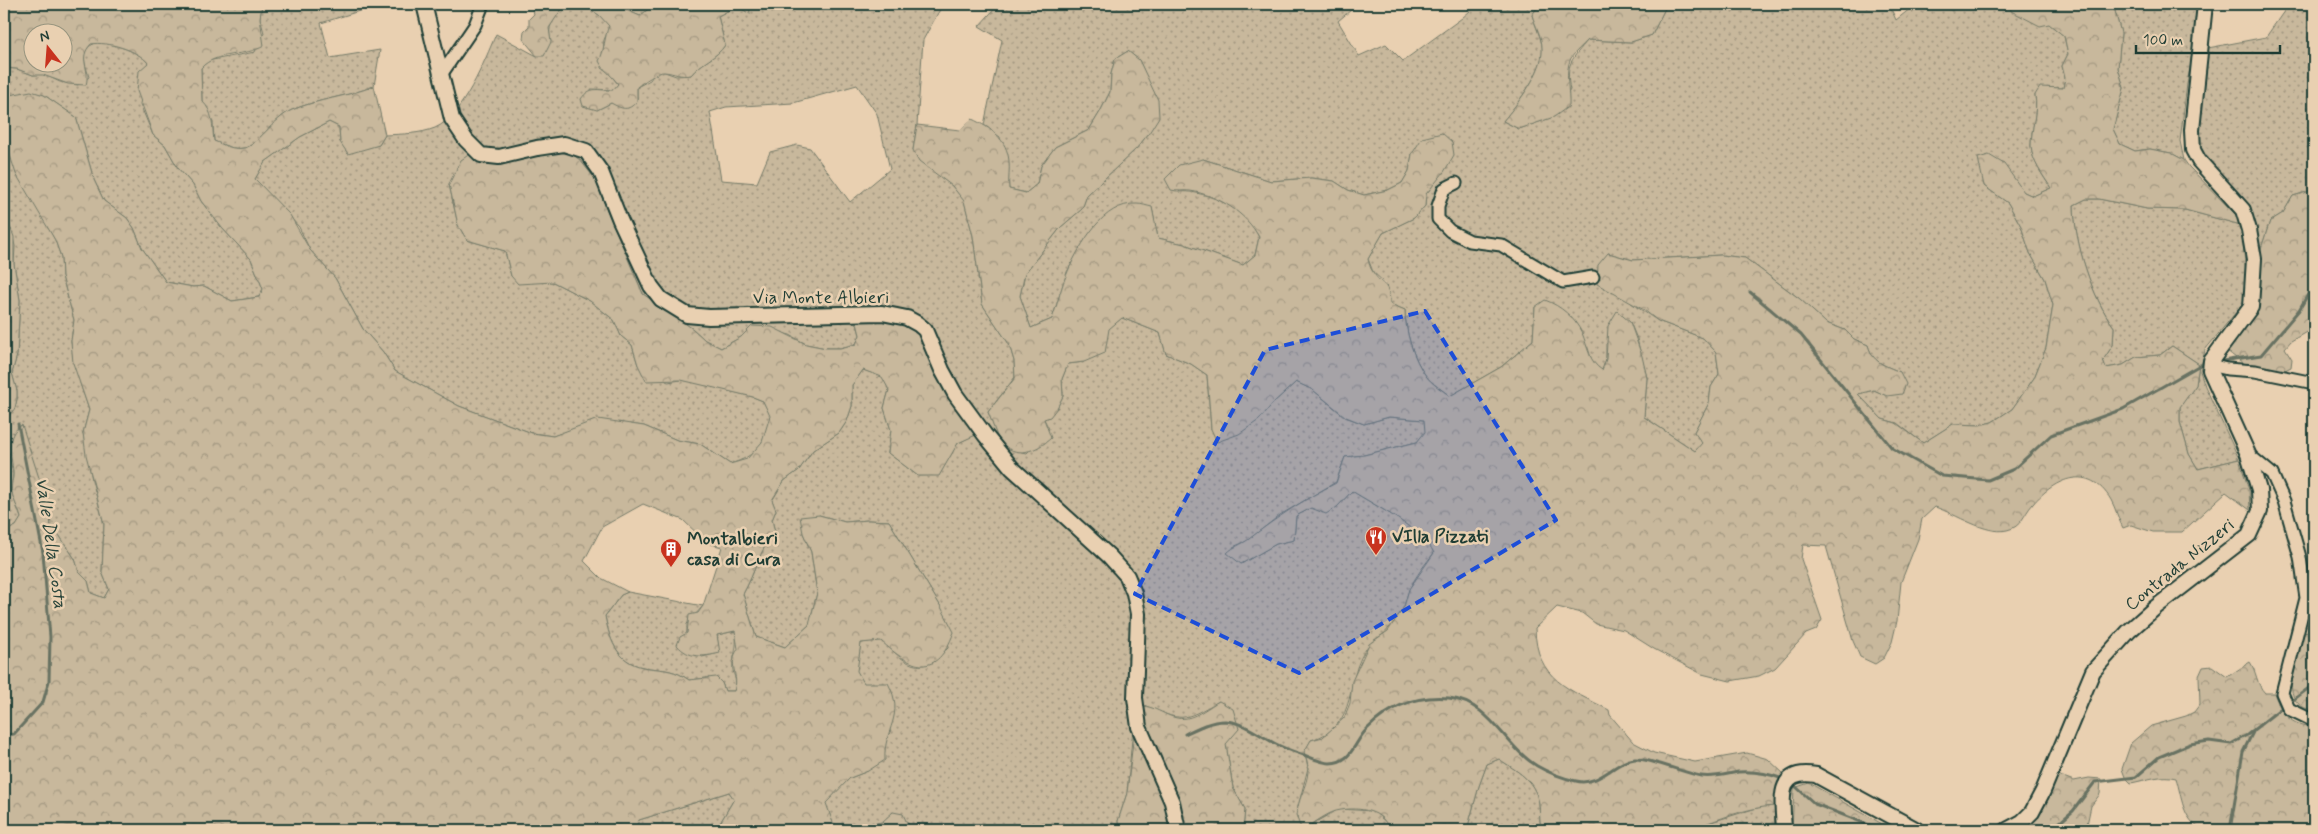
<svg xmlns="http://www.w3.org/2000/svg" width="2318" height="834" font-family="Mynerve,sans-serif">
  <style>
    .green { fill: url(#green-dots); stroke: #747a68; fill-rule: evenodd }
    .forest { fill: url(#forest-crowns); stroke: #747a68; fill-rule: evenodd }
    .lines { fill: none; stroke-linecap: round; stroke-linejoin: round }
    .stream { stroke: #687262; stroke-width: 3 }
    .minor-casing { stroke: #1f3d34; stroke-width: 15 }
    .tertiary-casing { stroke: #1f3d34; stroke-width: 18 }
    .minor { stroke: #e9d0b1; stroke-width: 11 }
    .tertiary { stroke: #e9d0b1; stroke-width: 14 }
    .marked { fill: #1d4ed8; fill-opacity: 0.2; stroke: #1d4ed8; stroke-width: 4; stroke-dasharray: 10 6; stroke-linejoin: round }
    .labels { text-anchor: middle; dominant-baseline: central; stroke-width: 5; stroke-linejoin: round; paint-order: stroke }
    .street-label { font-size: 18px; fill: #1f3d34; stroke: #e9d0b1 }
    .poi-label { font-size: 18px; font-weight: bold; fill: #1f3d34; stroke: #e9d0b1; text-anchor: start }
    .water-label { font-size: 19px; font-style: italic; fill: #2b463c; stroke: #e9d0b1 }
  </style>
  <defs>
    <pattern id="green-dots" width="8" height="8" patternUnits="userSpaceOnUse" patternTransform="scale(1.25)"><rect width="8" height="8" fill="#c8b89c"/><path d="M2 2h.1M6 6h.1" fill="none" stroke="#a29780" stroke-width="1.8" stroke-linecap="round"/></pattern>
    <pattern id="forest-crowns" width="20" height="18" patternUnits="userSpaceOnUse" patternTransform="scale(1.25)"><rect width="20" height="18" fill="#c8b89c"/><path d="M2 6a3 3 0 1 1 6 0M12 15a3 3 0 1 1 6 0" fill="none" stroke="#a29780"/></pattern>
  </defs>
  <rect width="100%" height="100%" fill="#e9d0b1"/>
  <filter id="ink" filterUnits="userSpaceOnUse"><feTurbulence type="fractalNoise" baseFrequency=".02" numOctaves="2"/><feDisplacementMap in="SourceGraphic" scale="10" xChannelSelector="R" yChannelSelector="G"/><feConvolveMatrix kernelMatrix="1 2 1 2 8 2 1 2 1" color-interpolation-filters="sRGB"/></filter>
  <g filter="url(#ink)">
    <g class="green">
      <path d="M262 4H372V7L321 23 330 58 380 50 374 86C347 97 318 99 292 110 274 118 256 147 244 148 233 150 224 145 214 141L213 123 202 101 201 68 207 61 255 52 264 33 260 18Z"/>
      <path d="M570 4C586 4 599 13 610 26L604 40 602 68 608 72 618 84 614 90 591 89 597 110 611 103 637 101V87L650 80 654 74 662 71 676 76 691 75C701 62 717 58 725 45L718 16 737 6 749 13V4H943L923 40 917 125 913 150 952 186 964 200 973 236 982 304 1009 344 1014 361 1015 377 988 412C999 438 997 447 1027 453L1049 429 1044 419 1057 408 1063 396 1062 379 1068 364 1084 362 1109 328 1122 318 1160 333 1166 354 1191 364 1207 375 1211 429 1259 420 1274 402 1296 382 1313 390 1345 417 1364 424 1389 417 1424 420 1426 432 1417 442 1364 455 1345 457 1336 482 1280 515 1247 541 1233 547 1241 564 1276 544 1294 540 1296 516 1311 508 1337 507 1352 491C1375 506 1425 530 1434 553 1425 564 1416 576 1410 588 1407 594 1406 600 1404 606 1401 614 1394 622 1389 628 1384 636 1374 638 1369 645 1342 678 1362 726 1311 740L1305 752 1308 768 1296 815 1303 829 1339 809 1373 811 1387 823 1389 830H1243L1245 809 1233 788 1219 701C1182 722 1182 722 1144 705L1133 728 1127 793 1118 821 1119 830H910L908 823 882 822 846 830 833 823 825 803 850 778 868 771 891 731 856 671 861 643 881 640C908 665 919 678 948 648L941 607 889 521 868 520 845 522 819 515 803 533 811 552 817 593 809 625 785 647 756 637 743 594C755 573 759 550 775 532L772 520 776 510 772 501 784 481 799 470 813 450 839 433 847 421 852 406V385L863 370 883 377 889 390 884 408 891 430 888 453 918 476 939 475 958 443 977 434 936 377 933 362 856 320 860 335 856 344 840 348H826L806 344 790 335 752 326 741 337 721 348 705 340 693 329 643 294 607 210 603 196 454 176 449 184 458 225 467 240 505 251 511 276 553 282 590 301 614 320 621 336 632 345 638 365 668 382 681 380 694 382 753 397 763 401 771 416C765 443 757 456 730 464L700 444 677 440 644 426 621 423 574 429 553 436 532 433 459 406 395 371 383 352 363 329 335 278 310 250 299 227 255 179 265 162 300 137 329 122 339 127 340 142 365 148 379 145 385 135C402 134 420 134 435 128 463 116 485 60 496 34L537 56 551 42C546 26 555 12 570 4ZM857 85 877 114 890 169 850 202 810 148 797 145 770 152 757 183 721 180 710 112 726 107 793 103Z"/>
      <polygon points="623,4 685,4 667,8 652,6 640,16 626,10"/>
      <path d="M999 4H1083L1085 7 1097 4H1358L1338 21 1359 56 1386 44 1403 61 1462 18 1478 4H1540L1532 15C1535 25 1540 35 1542 45 1547 67 1517 104 1503 121L1519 129 1553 117 1570 90C1565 64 1572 59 1588 40L1631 42 1652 35 1667 4H1889L1896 20 1916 4H1941L1952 11 1959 4H2010L2012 11 2049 24 2064 36 2068 54 2062 66 2065 78 2063 88H2054L2035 95C2038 113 2031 128 2031 146 2032 161 2043 176 2051 188L2033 196 2024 192 1984 186 2008 203 2021 226 2030 253 2045 279 2053 305 2046 348 2034 378 2012 409 1992 422 1980 425 1953 424 1923 443 1897 423 1882 419 1858 394 1874 390 1887 396 1900 372C1884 365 1873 363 1868 345L1854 339 1845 330 1826 323 1800 299 1745 258 1721 255 1633 260 1608 253 1631 303 1658 321 1703 338 1716 352 1719 374 1711 387 1709 403 1694 432 1703 443 1695 451 1644 417 1647 378 1637 339 1630 322 1606 344V359L1602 371 1593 365 1588 348 1535 307 1533 340 1501 367 1450 396C1443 390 1432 384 1426 376 1413 359 1405 330 1405 310L1390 304 1386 284 1373 272 1368 259 1383 233 1414 218 1425 206 1426 194 1432 187 1412 154 1409 171 1402 183 1388 190 1364 195 1348 190 1334 181 1311 178 1271 181 1203 159 1179 192C1200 189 1238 206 1251 223 1254 227 1256 233 1259 237L1255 255 1243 265 1184 244 1158 238 1152 208 1086 238 1067 272 1052 319 1031 328 1020 296 1025 273 1061 227 1082 209 1087 195 1136 149 1149 133 1146 76 1139 60 1128 51 1115 59 1111 74 1110 92 1100 112 1089 130 1055 147 1041 166 1037 184 1026 193 1009 189 1000 137 984 125 1002 40 979 26Z"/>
      <polygon points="2113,4 2202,4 2194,44 2208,48 2266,37 2289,4 2314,4 2314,187 2307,192 2293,196 2283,213 2270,221 2258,258 2254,221 2249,211 2200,156 2194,46 2187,84 2180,141 2184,160 2171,153 2150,149 2135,151 2120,144 2113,129 2124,88 2118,68 2121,33"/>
      <path d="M100 42C115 45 139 51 148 63L140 104 153 135 165 145 178 168 193 185 201 201 222 228 251 259 263 289 259 297 232 301 204 286 193 287 166 282 142 248 134 228 127 218 104 201 94 180 76 117 44 95 31 92 4 96V68L17 69 33 75 43 74 60 82 78 85 89 77C84 60 78 47 100 42Z"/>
      <polygon points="4,137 9,154 55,240 61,257 62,276 74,320 71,341 80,383 89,410 83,433 92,480 104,524 102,572 109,589 104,598 91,593 88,581 79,572 75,559 59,535 51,530 50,512 21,425 9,455 13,473 11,491 21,518 16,526 4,532 4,422 15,408 17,399 17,391 12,373 17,355 20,300 14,264 15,246 11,229 4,221"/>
      <path d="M2086 199H2099L2147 209 2185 210 2241 225 2248 291 2246 300 2205 350 2200 371 2205 386 2239 459 2198 469 2189 454 2180 422V406L2196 385 2199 364 2172 346 2160 355 2136 357 2123 365 2106 368 2103 360 2113 345 2114 327C2092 298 2074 242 2074 205Z"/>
      <path d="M628 592 703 606 687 624V633L702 657 719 653 717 635 735 631C738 644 735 650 733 663 731 674 739 679 734 691H725L722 683 707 678 689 680C675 670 666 670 649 668 619 665 610 643 605 616L621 595Z"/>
      <path d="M1499 759C1518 772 1534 779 1539 803 1540 813 1539 821 1542 830H1467L1479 786 1487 764Z"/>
      <polygon points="729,792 734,799 716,830 635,830 639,820"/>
      <polygon points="1763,806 1775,806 1775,830 1702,830 1705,824"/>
    </g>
    <g class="forest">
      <path d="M4 4H262L260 18 264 46C245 57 216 51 201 68L202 101C214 112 212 126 214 141 224 145 233 150 244 148 256 147 274 118 292 110 318 99 347 97 374 86L385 135 379 145 348 154 340 142 339 127 329 122 300 137 265 162 255 179 290 215 310 250 335 278 363 329 383 352 395 371 459 406 532 433 553 436 598 419 644 426 677 440 700 444 730 464 747 459 762 442 770 416 763 401 753 397 681 380 646 381 638 365 632 345 621 336 614 320 590 301 553 282 518 284 511 276 505 251 467 240 458 225 449 184 461 160 476 150 490 155 564 148 580 160 596 180 607 210 643 294 693 329 705 340 721 348 741 337 752 326 772 327 806 344 826 348H840L856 344 860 335 856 319 903 320 917 328 933 362 936 377 978 434 958 443 939 476H918L888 453 891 430 884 408 889 390 882 377 863 370 852 385V406L847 421 839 433 813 450 799 470 784 481 772 500 776 510 772 520 775 532C759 550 755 573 743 594L756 637 785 647 809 625 817 593 811 552 803 533 800 517 819 515 845 522 868 520 889 521 941 607 954 632C936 680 912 669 881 641L861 643 857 671 864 683H888C906 717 883 728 885 760L868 771 850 778 826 803 833 823 846 830H716L734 799 729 792 639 820 635 830H4V532L16 526 21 518C19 509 13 500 12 492 10 485 14 478 13 472 12 455 4 435 22 425L50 512 51 530 59 535 75 559 79 572 88 581 91 593 104 598 109 589 102 572 104 524 86 455 83 433 89 410 73 363 71 341 74 320 62 276 61 257 55 240 16 174 4 137V96L31 91 44 95 76 117 94 180 104 201 127 218 134 228 142 248 166 282 193 287 204 286 232 301 259 297 263 289 251 259 222 228 201 201 193 185 178 168 165 145 153 135 137 91 139 71 148 63C138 50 107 41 91 44 77 59 91 68 86 85L68 84 43 75H33L17 69 4 68ZM32 32H62V62H32ZM643 504 683 520 707 543 722 547 703 606 698 613 689 615 687 633 680 637 677 645C689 659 703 657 720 653L717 635 735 631 738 649C727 664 740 676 734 691H725L722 683 716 677 689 680C675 670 666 670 649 668 619 665 610 643 605 616L621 595 628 592 601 578 584 561 602 527Z"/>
      <polygon points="531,4 570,4 561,10 549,28 551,42 544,56 537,56 523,39 524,31 529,26 529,19 534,14"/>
      <path d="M582 4H623L626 10 640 16 652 6 667 8 685 4H749L750 14 737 6 718 16 725 45C717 58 701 62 691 75 680 77 675 73 664 72 659 71 642 83 637 87V101C628 112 622 109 611 103L597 110 583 106 581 99C591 85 598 91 613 90L618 84C612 75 603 70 599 61 605 50 604 37 609 26L599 15Z"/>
      <path d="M1540 4H1667L1652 35 1631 42 1588 40C1583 45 1575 52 1571 58 1564 72 1570 91 1569 106L1554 117 1519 129 1503 121C1518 103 1544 71 1542 48 1542 37 1535 25 1532 15Z"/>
      <path d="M2010 4H2113L2121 33 2118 68 2124 88 2113 129 2120 144 2135 151 2150 149 2171 153 2184 160 2189 167 2239 218 2241 225 2185 210 2147 209 2099 199H2086L2074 205C2074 241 2092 298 2114 327L2113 345 2103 360 2106 368 2123 365 2136 357 2160 355 2172 346 2199 364 2196 385 2180 407V422L2189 454 2198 469 2239 459 2249 490 2250 510 2226 492 2182 532H2153L2131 525 2123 528C2118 519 2116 509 2111 500 2089 463 2055 478 2033 504 2023 515 2022 527 2007 530 1986 535 1956 514 1935 507L1922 519 1918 539 1901 582 1897 621 1892 642 1884 658 1875 664 1860 657 1853 641 1826 546 1803 545 1801 559 1822 620 1816 630 1806 634 1775 668 1759 676 1730 681 1702 674 1654 649 1624 630 1596 624 1582 613 1557 607 1535 628C1536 680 1569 689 1609 710L1610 715 1633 742 1654 753 1695 762 1747 753 1768 759 1784 774 1779 780 1775 806C1751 807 1728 816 1705 824L1702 830H1542C1539 821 1540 813 1539 803 1534 779 1518 772 1499 759L1487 764 1479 786 1467 830H1389C1384 810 1359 807 1341 810 1329 811 1313 824 1303 830 1287 811 1309 789 1308 768 1308 763 1306 757 1304 752L1311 740 1323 737 1344 718 1350 703 1352 681 1369 644 1388 631 1404 607 1409 589 1434 553C1424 530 1374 505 1352 491L1337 507 1326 514 1311 508 1296 516 1294 540 1276 544 1241 564 1227 553C1234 546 1241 545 1249 539 1277 517 1305 499 1336 483L1345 457 1364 455 1417 442 1425 432 1424 420 1389 417 1364 424 1346 417 1313 390 1296 382 1274 402 1259 420 1239 434 1217 442 1211 429 1207 375 1191 364 1166 354 1160 333 1122 318 1109 329 1105 353 1084 362 1068 364 1062 379 1063 396 1057 408 1050 417 1044 419 1051 438C1037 451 1015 460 1000 441 995 434 992 421 988 412L1015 378 1014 361 1009 344 982 304 973 236 964 201 952 186 919 161 913 150 917 125 960 130 972 119C991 128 1007 139 1009 161 1010 170 1008 179 1009 189L1026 193 1037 184 1041 166 1055 147 1089 130 1100 112 1110 92 1111 74 1115 59 1128 51 1139 60 1158 100 1159 117 1149 133 1136 149 1087 195 1082 209 1061 227 1025 273 1020 296 1031 328 1052 319C1058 303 1061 286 1068 271 1080 245 1103 202 1137 204 1142 204 1147 206 1152 207L1158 238 1184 244 1243 265 1255 255 1259 237C1246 213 1218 195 1190 191 1183 190 1178 192 1171 190L1165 179 1179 165 1203 159 1271 181 1311 178 1334 181 1348 190 1364 195 1388 190 1402 183 1409 171 1412 154 1422 138 1442 133 1452 142 1454 155 1444 172 1426 194 1425 206 1414 218 1383 233 1368 259C1369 263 1370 268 1373 272 1382 287 1390 282 1390 304L1405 310C1405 330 1413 359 1426 376 1432 384 1442 390 1450 396L1501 367 1533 340 1535 307 1545 300C1561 306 1574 317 1582 333 1588 347 1589 362 1602 370L1606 359 1608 326 1617 311 1630 322 1642 356 1647 378 1644 417 1695 451 1702 443 1694 432 1709 403 1711 387 1719 374 1716 352 1703 338 1658 321 1644 310 1597 284 1598 265 1608 253 1633 260 1721 255 1745 258 1800 299 1826 323 1845 330 1854 339 1868 345C1873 363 1884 365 1900 372L1906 384 1902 394 1887 396 1874 390 1858 394 1882 419 1896 423 1923 443 1953 424 1980 425 1992 422 2012 409 2034 378 2046 348 2053 305 2045 279 2030 253 2021 226 2008 203 1984 186 1978 158 1989 155 2004 164 2024 192 2033 196 2051 188C2043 175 2032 162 2031 146 2031 128 2038 113 2035 95L2040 87 2063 88 2065 78 2062 66 2068 54 2064 36 2049 24 2040 26 2011 11Z"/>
      <path d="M2314 187V317L2310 322 2308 331 2291 341 2285 348 2292 359 2291 367 2277 374C2253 369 2243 365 2225 349L2258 309 2261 273 2258 258 2270 221 2283 213 2293 196 2307 192Z"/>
      <polygon points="4,221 11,229 14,237 14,264 20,300 17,355 12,373 17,391 17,399 15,408 4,421"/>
      <path d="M2314 630V710C2275 706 2297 656 2303 632Z"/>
      <path d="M2250 662C2257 672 2256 684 2265 693H2274C2282 715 2290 725 2314 727V830H2203C2182 820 2182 797 2176 778 2161 774 2147 780 2131 783L2125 777 2122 769 2131 743 2151 726 2186 716 2194 712 2200 704 2199 676 2203 667 2212 666 2227 677Z"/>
      <path d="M1219 701 1233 709 1239 729 1226 744 1233 788 1245 809 1243 830H1119L1118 821 1127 793 1137 707C1154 702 1169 722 1187 718 1198 716 1210 706 1219 701Z"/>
      <polygon points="2055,774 2074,781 2089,778 2101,779 2100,794 2091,806 2086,829 2021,830"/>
      <polygon points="1809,783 1893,830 1792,830 1794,788"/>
      <polygon points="893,812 903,814 910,830 848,830 882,822"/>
    </g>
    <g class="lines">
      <g class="stream">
        <polyline points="1750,292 1801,335 1892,448 1942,476 1988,480 2014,469 2051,435 2123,409 2200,365 2207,364"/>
        <polyline points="2216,362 2261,355 2299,310 2314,284"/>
        <polyline points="2293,700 2314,684"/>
        <path d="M1185 734C1197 728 1211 721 1225 721 1244 722 1260 736 1276 744 1285 749 1295 752 1304 755 1312 758 1321 763 1330 763 1352 763 1354 742 1367 729 1389 707 1417 695 1449 698 1490 702 1505 747 1537 766 1549 773 1563 778 1576 781 1599 787 1614 761 1635 759 1649 758 1684 773 1701 776 1714 778 1726 774 1738 772 1753 771 1770 774 1783 779"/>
        <polyline points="4,735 14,734 43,702 49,681 50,637 43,553 18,424"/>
        <polyline points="1795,786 1815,804 1882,830"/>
        <polyline points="2051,830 2073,811 2095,782 2136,777 2159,757 2190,744 2209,741 2231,744 2247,735 2280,709"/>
        <polyline points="2230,830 2243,752 2253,732"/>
      </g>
      <g class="minor-casing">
        <g id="minor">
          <polyline points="441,75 475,25 483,4"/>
          <polyline points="1456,183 1444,189 1438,206 1438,219 1450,231 1470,241 1501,245 1563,282 1593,277"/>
          <polyline points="2210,365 2227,369 2255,371 2314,383"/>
          <polyline points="2248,454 2272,474 2284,501 2300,557 2306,598 2282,693 2289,709 2314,721"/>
        </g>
      </g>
      <g class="tertiary-casing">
        <g id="tertiary">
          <polyline points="424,4 452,119 466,140 481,155 499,157 537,148 564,144 586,151 601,172 620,220 651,286 661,299 687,315 709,317 882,313 907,318 918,324 925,330 942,370 955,394 985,435 1012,468 1109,556 1127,576 1134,593 1138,614 1135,698 1139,727 1172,802 1178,830"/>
          <path d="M1784 830C1783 803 1774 768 1816 775L1917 830"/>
          <polyline points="2007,830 2022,822 2032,812 2043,791 2093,671 2129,631 2156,607 2249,535 2260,511 2259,490 2248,454 2210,370 2211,361 2251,307 2254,259 2249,230 2243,210 2199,161 2193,150 2192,130 2205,4"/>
        </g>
      </g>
      <use href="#minor" class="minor"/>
      <use href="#tertiary" class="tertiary"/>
    </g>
  </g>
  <path class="marked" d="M1425 311 1556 520 1299 673 1135 594 1265 350Z"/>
  <defs>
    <g id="restaurant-pin" transform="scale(1.125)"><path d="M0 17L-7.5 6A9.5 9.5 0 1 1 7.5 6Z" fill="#c8321e" stroke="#e9d0b1"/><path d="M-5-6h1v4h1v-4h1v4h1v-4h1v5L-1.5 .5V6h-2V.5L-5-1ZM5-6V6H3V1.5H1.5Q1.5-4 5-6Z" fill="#fff"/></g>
    <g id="building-pin" transform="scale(1.125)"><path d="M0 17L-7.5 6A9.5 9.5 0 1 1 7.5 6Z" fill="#c8321e" stroke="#e9d0b1"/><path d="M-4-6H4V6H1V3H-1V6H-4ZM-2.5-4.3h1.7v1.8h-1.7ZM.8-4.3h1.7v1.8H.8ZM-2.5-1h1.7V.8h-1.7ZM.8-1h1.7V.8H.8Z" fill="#fff"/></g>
  </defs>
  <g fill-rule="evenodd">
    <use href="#restaurant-pin" x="1376" y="537"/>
    <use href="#building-pin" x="671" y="549"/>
  </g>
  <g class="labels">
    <g class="street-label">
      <text x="821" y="298">Via Monte Albieri</text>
      <text transform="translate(2180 565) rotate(-39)">Contrada Nizzeri</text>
    </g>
    <g class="poi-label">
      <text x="1392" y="537">VIlla Pizzati</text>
      <text x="687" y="539">Montalbieri<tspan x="687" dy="21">casa di Cura</tspan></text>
    </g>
    <g class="water-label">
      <text transform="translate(51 543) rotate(82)">Valle Della Costa</text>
    </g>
  </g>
  <rect width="2318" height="834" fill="none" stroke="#e9d0b1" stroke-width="20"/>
  <rect x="10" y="10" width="2298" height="814" fill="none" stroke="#1f3d34" stroke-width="2" filter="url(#ink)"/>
  <g transform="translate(48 48) rotate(343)"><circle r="24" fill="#e9d0b1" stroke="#98957f"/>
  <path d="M0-4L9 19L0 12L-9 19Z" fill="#c8321e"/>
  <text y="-8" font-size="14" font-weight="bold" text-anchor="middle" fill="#1f3d34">N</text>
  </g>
  <path d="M2136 45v8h144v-8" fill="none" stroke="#1f3d34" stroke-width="2.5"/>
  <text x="2143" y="45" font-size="15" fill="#1f3d34" stroke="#e9d0b1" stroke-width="4" paint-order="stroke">100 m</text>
</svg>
